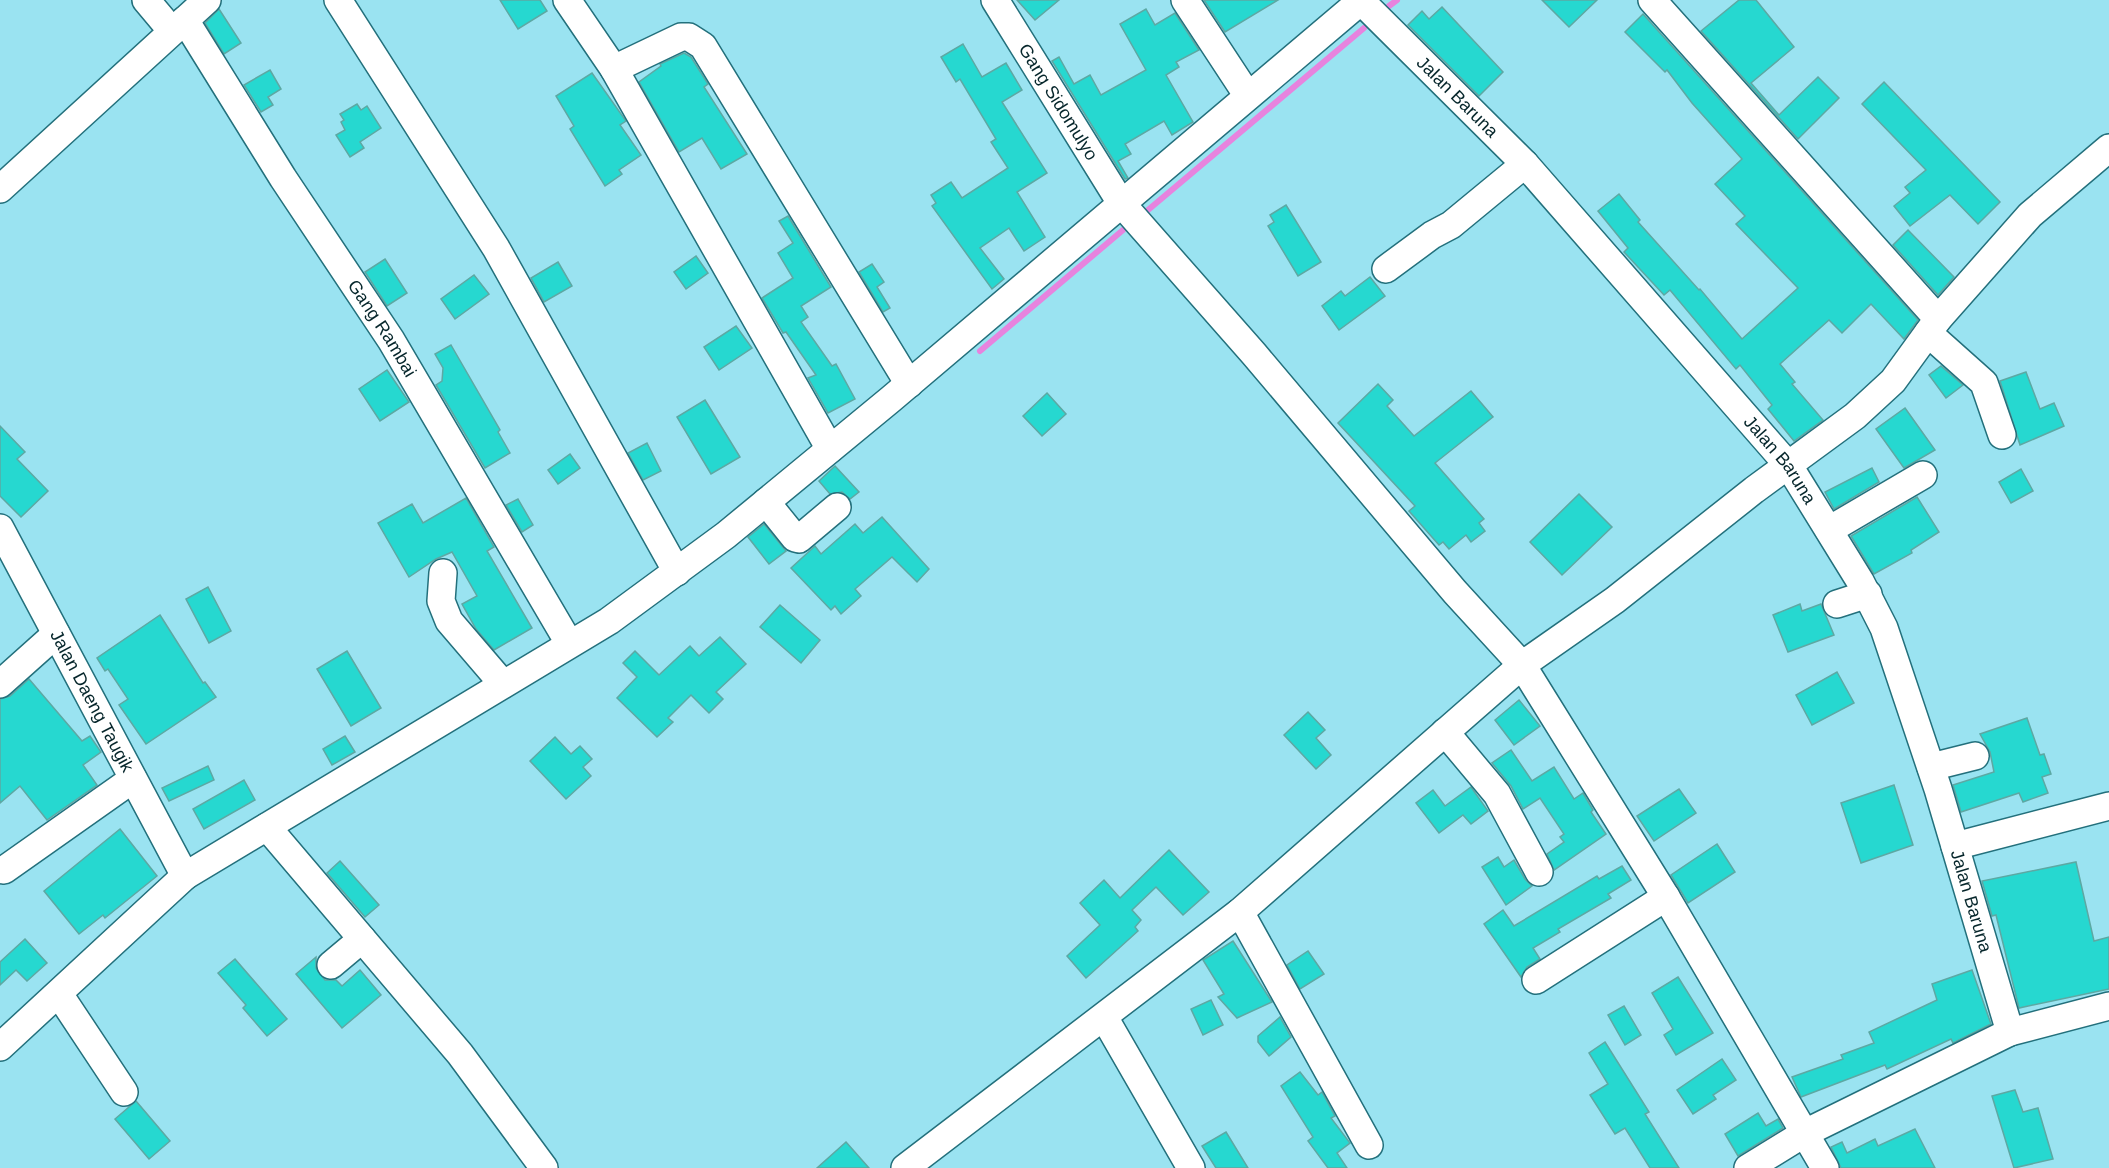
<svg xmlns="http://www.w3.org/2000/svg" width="2109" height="1168" font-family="Arial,sans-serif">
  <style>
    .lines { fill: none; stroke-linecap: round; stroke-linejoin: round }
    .stream { stroke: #e783de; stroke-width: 6 }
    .building { fill: #26d8d0; stroke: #5da8a3; stroke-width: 1.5 }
    .minor-casing { stroke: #23707c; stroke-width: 30 }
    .minor { stroke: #fff; stroke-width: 27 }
    .labels { text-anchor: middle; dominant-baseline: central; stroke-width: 4.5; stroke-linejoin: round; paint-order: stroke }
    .street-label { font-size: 18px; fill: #06262b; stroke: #a7f1fe }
  </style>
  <rect width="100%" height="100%" fill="#9ae3f1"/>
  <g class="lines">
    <g class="stream">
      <polyline points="1389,6 1397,0"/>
      <polyline points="1148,210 1364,28"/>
      <polyline points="980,351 1123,230"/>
    </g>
  </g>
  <g class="building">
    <polygon points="500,0 540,0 547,11 518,29"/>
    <polygon points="1017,0 1059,0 1035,20"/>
    <polygon points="1204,0 1278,0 1225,32"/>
    <polygon points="1542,0 1597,0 1569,27"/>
    <polygon points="1739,0 1756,0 1794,47 1751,83 1779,115 1818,77 1839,98 1798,139 1701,31"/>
    <polygon points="1442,7 1503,72 1479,96 1408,25 1422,11 1429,19"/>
    <polygon points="219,9 241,43 224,54 205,23"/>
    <polygon points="1146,9 1155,25 1175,13 1199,50 1176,62 1179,67 1166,75 1193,122 1172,135 1164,121 1125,144 1131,154 1118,161 1128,178 1125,179 1052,61 1059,57 1074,84 1090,75 1101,95 1146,70 1120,24"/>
    <polygon points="1643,14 1918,320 1904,339 1871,304 1842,333 1829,320 1780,364 1795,382 1792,384 1823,420 1794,441 1768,409 1772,405 1740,365 1736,369 1670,290 1664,295 1624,252 1628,248 1598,211 1619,194 1640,220 1638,222 1699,290 1700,289 1742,339 1798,288 1736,224 1745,216 1715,184 1742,159 1692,103 1667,70 1665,72 1625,32"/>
    <polygon points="963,44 982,77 1006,63 1022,90 1002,102 1047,173 1017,192 1045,237 1024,251 1009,228 980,248 1004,279 992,289 932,206 936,203 931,195 951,182 962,198 1008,168 991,142 996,139 960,79 956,82 941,57"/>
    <polygon points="684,53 691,57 708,84 704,87 747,154 721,169 702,138 679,152 639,82 661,66 660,64"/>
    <polygon points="270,70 281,89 268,97 273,105 261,112 244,85"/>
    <polygon points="592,73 626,121 620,125 641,155 619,170 622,174 605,186 570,129 574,126 556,96"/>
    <polygon points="1884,82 2000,202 1978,224 1950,195 1910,226 1894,206 1910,193 1905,187 1926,170 1862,104"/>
    <polygon points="357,104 361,110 367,106 381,128 360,142 364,148 350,157 336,135 345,130 341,122 344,120 340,114"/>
    <polygon points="1286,205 1321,262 1298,276 1268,226 1274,222 1270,215"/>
    <polygon points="788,216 831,287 801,306 808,317 801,322 832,366 836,364 855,399 828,413 808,378 816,375 786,332 783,333 762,298 793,278 778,253 793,243 779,221"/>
    <polygon points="1908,230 1954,277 1938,295 1893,245"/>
    <polygon points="696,256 708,273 686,289 674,272"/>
    <polygon points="385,259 407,293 387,306 365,272"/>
    <polygon points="558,262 572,286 544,302 531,278"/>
    <polygon points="872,264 884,282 877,287 890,308 883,312 859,272"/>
    <polygon points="474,275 489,294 455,319 441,299"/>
    <polygon points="1370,277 1385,296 1339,330 1322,306 1341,291 1345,296"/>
    <polygon points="736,326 752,348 719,370 704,347"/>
    <polygon points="451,345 500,430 498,432 510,453 485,468 436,385 442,381 443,368 435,354"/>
    <polygon points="1941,366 1963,385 1946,398 1929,375"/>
    <polygon points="387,370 409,402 380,421 359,389"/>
    <polygon points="2026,372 2040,409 2054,403 2064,426 2020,445 2000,381"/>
    <polygon points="1378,384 1393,400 1387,406 1414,436 1471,391 1493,417 1435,463 1484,519 1479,523 1485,531 1471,542 1466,535 1449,549 1443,542 1439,545 1409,511 1415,506 1338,423"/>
    <polygon points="1047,393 1066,414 1042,436 1023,416"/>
    <polygon points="705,400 740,457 711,474 677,417"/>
    <polygon points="1905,408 1935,450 1904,468 1876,429"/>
    <polygon points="0,426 25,452 17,459 48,491 21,517 0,496"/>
    <polygon points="647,443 661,471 643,480 628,453"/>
    <polygon points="570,454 580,468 558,484 548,470"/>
    <polygon points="835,466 859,492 850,499 842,492 830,494 819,481"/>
    <polygon points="1872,468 1879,482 1834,509 1825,492"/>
    <polygon points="2021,469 2033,491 2011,503 1999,482"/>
    <polygon points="1579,494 1612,527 1562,575 1530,542"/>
    <polygon points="1917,497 1939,532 1911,550 1912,553 1874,574 1851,536"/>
    <polygon points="466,498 494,547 487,551 532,628 494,650 476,629 462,604 477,596 452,552 436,559 409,577 378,523 412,504 423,523"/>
    <polygon points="518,499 533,525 522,532 506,505"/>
    <polygon points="882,517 929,569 917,582 892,557 855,589 861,596 841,614 835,606 831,610 791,568 815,546 821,554 855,524 863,533"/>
    <polygon points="764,524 786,551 769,564 748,537"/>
    <polygon points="208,587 231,631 209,643 186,599"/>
    <polygon points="1800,604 1802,611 1821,604 1834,635 1788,652 1773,615"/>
    <polygon points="780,605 820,640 801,663 760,627"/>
    <polygon points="160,615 203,683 205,682 216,697 146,744 119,705 128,699 108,669 105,671 97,658"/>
    <polygon points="720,637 746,664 716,692 723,699 709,713 691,695 668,718 673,722 657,737 617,698 637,677 623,663 635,651 659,675 690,646 699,656"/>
    <polygon points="347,651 381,708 351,726 317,669"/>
    <polygon points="1837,672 1854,703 1812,725 1796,695"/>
    <polygon points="29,679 82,741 90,736 101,752 83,765 97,785 47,820 20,786 0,803 0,699 10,696"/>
    <polygon points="1519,700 1540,726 1514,745 1495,720"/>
    <polygon points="1308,712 1325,730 1316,738 1331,755 1316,769 1284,735"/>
    <polygon points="2027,718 2040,755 2044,754 2051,774 2042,777 2048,793 2023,802 2019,793 1961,812 1953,785 1994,772 1990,752 1980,734"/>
    <polygon points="345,736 355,752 332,765 323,749"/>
    <polygon points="555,737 571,754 580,746 592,759 583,767 591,776 566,799 530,761"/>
    <polygon points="1511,750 1532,781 1554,767 1574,799 1583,793 1593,810 1591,812 1606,834 1554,870 1547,854 1564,842 1560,837 1564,834 1540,798 1523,809 1511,786 1492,763"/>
    <polygon points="208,766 214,780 169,801 162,788"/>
    <polygon points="244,780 255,800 204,829 193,809"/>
    <polygon points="1894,785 1913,845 1861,863 1841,803"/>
    <polygon points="1471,787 1488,811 1471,824 1463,815 1439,833 1416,803 1433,790 1445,806"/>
    <polygon points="1679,789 1696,813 1654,841 1637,816"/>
    <polygon points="120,829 157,876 105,918 103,915 79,934 44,891"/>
    <polygon points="1717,844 1735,872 1688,903 1671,875"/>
    <polygon points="1169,850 1209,892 1183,915 1156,887 1132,910 1141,920 1135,927 1138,931 1086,978 1067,956 1100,925 1080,903 1104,880 1120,898"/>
    <polygon points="1498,857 1504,867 1514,860 1525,879 1532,886 1506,905 1482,867"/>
    <polygon points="340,861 379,905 365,917 327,873"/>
    <polygon points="2076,862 2094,941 2109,937 2109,989 2019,1008 1996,915 1992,916 1982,881"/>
    <polygon points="1622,866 1631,880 1608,894 1611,898 1558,929 1560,932 1533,948 1540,959 1527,967 1521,977 1484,924 1503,910 1514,926 1597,876 1599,879"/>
    <polygon points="25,939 47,963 27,981 16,970 0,985 0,962"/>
    <polygon points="1233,941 1272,1002 1237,1018 1218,997 1224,994 1203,960"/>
    <polygon points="1308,951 1324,974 1300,989 1287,965"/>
    <polygon points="316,957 316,968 325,980 336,980 342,986 360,970 381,995 342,1028 296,974"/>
    <polygon points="235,959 287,1019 267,1036 243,1008 246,1005 218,973"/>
    <polygon points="1972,970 1991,1024 1953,1043 1951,1039 1887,1069 1885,1065 1801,1097 1792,1077 1843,1059 1841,1055 1874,1043 1869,1032 1937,1000 1932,984"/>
    <polygon points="1678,977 1713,1033 1676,1055 1664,1035 1673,1029 1652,993"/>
    <polygon points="1211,1000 1223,1025 1203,1035 1191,1009"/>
    <polygon points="1624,1006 1641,1035 1625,1045 1608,1015"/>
    <polygon points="1280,1017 1291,1037 1269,1056 1258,1042 1258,1036"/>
    <polygon points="1605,1042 1649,1112 1645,1114 1679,1168 1650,1168 1625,1128 1615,1134 1590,1095 1608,1084 1589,1053"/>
    <polygon points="1722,1059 1736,1080 1713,1095 1716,1099 1693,1114 1677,1090"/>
    <polygon points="1300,1072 1318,1095 1322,1092 1335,1116 1331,1118 1350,1143 1337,1153 1347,1168 1328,1168 1308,1141 1313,1137 1281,1086"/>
    <polygon points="2015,1090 2023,1112 2038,1108 2053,1159 2014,1168 1992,1096"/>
    <polygon points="136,1101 170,1141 149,1159 115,1119"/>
    <polygon points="1758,1113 1766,1126 1778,1119 1783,1128 1738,1156 1725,1134"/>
    <polygon points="1915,1129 1935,1168 1841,1168 1831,1147 1842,1142 1847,1153 1875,1139 1878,1146"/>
    <polygon points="1226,1132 1248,1168 1216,1168 1202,1146"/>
    <polygon points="846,1142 869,1168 817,1168"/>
  </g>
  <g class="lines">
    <g class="minor-casing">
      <g id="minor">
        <polyline points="146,0 172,31"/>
        <polyline points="338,0 496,248 677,572"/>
        <polyline points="567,0 614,69 830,449"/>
        <path id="s1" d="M995 0 1121 203 1254 354 1455 592 1522 665 1666 897 1825 1168"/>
        <polyline points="1185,0 1248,96"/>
        <polyline points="1652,0 1938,319"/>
        <path id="s2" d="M1361 1 1525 164 1789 466 1860 581 1884 628 1938 789 2010 1032"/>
        <path id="s3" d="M185 20 283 178 391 340 569 643"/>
        <polyline points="614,69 681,37 689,37 703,46 909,384"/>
        <polyline points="0,189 207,0"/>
        <polyline points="1386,269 1432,235 1451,225 1525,164"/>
        <polyline points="1928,333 1984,383 2002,435"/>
        <polyline points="766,502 795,538 799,539 837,507"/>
        <path id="s4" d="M0 528 185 876"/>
        <polyline points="1829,530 1923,475"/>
        <polyline points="443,573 441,601 449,621 503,684"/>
        <polyline points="1837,604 1868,594"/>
        <polyline points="0,684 56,634"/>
        <polyline points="1445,732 1497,794 1539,872"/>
        <polyline points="1931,767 1975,756"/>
        <polyline points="267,827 460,1054 544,1168"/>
        <polyline points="1955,846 2109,806"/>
        <polyline points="4,870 133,779"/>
        <polyline points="1240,912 1369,1145"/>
        <polyline points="331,965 362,939"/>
        <polyline points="1536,980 1666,897"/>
        <polyline points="59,994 124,1092"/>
        <polyline points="1104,1017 1191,1168"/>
        <polyline points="0,1047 185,876 609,621 726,535 891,399 1362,0"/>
        <polyline points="905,1168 1240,912 1522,665 1615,600 1754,490 1855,416 1893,381 1938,319 2030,215 2109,148"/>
        <polyline points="1748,1168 1805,1133 2010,1032 2109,1006"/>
      </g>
    </g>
    <use href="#minor" class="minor"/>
  </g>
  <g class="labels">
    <g class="street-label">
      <text stroke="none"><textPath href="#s2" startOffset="136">Jalan Baruna</textPath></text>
      <text stroke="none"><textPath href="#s1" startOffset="120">Gang Sidomulyo</textPath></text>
      <text stroke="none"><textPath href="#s3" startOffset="366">Gang Rambai</textPath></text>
      <text stroke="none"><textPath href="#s2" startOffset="622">Jalan Baruna</textPath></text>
      <text stroke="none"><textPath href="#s4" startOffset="196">Jalan Daeng Taugik</textPath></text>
      <text stroke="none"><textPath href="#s2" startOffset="1107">Jalan Baruna</textPath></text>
    </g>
  </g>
</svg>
